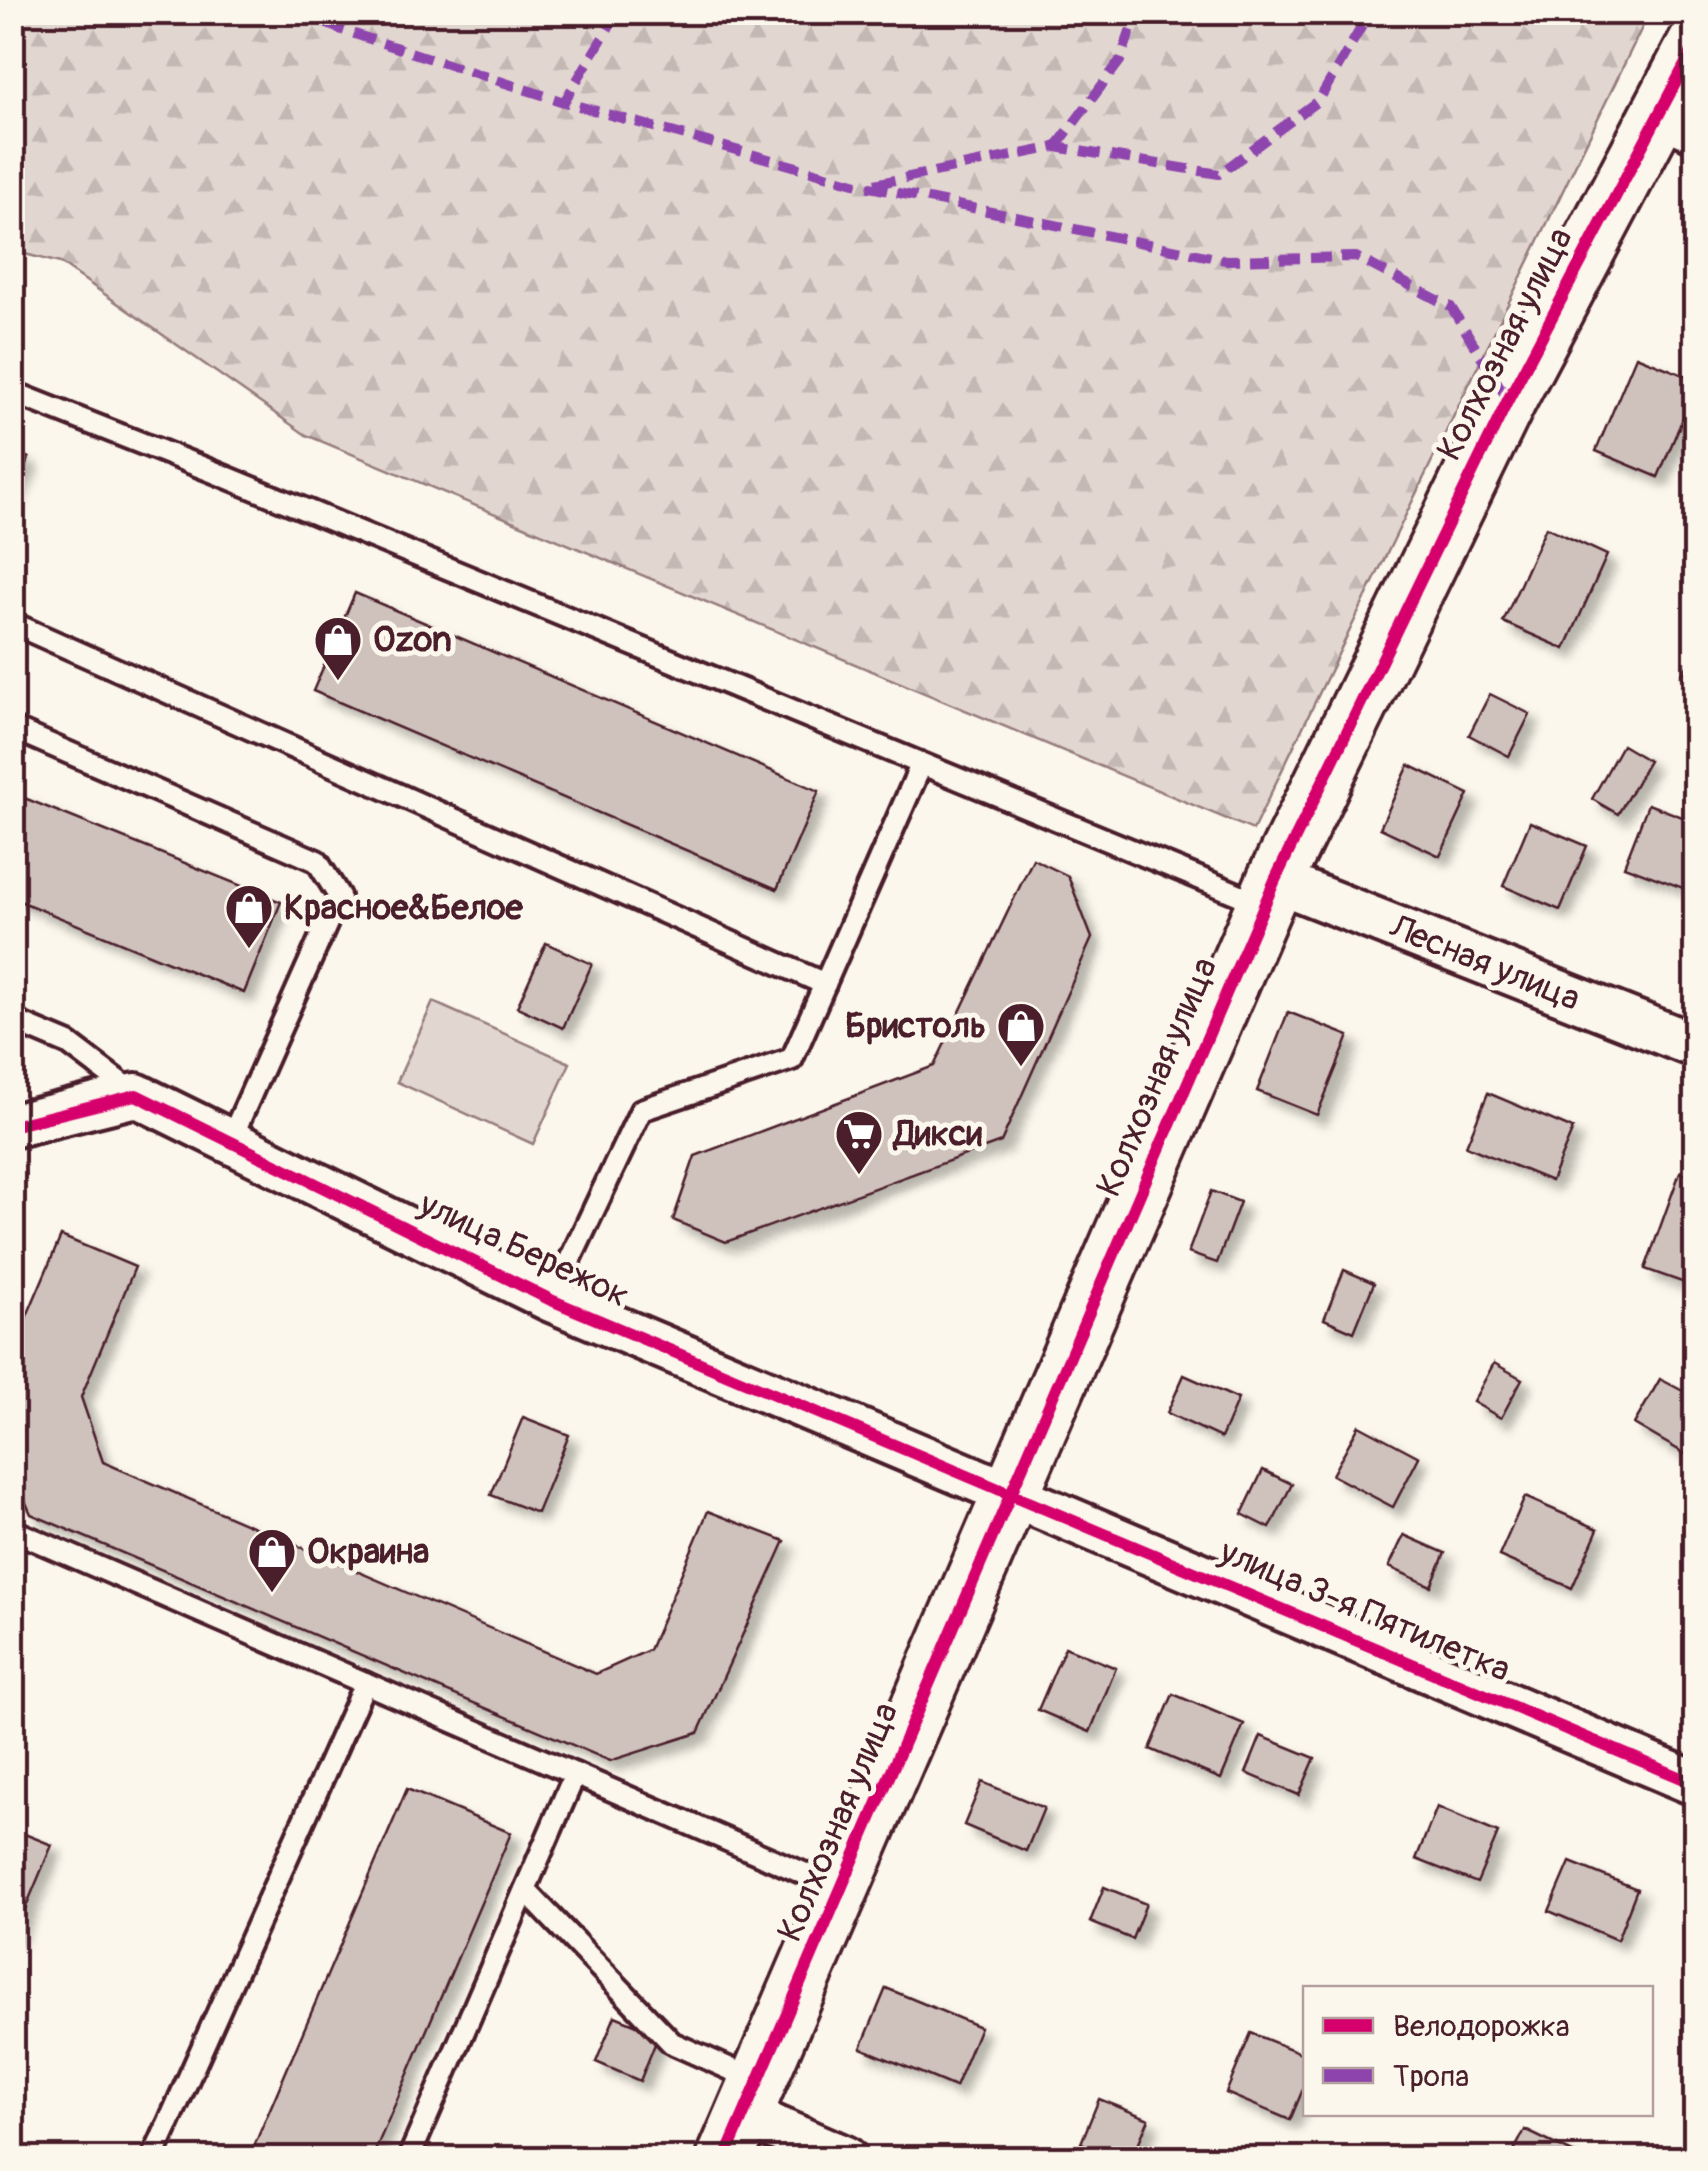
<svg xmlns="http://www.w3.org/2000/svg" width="1708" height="2171" font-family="Pangolin,sans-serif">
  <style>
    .forest { fill: url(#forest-firs); stroke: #967b7e; stroke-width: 2.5 }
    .pitch { fill: #e2d7d0; stroke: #967b7e; stroke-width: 2.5 }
    .building { fill: #cfc2bc; stroke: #4a1f2b; stroke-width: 2.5; filter: url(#shadow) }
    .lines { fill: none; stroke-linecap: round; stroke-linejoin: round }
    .lane-casing { stroke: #4a1f2b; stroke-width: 28 }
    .street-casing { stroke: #4a1f2b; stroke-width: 50 }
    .secondary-casing { stroke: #4a1f2b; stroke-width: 62 }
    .lane { stroke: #fbf7ec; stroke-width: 20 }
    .street { stroke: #fbf7ec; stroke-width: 42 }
    .secondary { stroke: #fbf7ec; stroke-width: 55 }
    .quiet { stroke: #8e44ad; stroke-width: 10; stroke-dasharray: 20 10; stroke-linecap: butt }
    .cycleway-casing { stroke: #fbf7ec; stroke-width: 19 }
    .cycleway { stroke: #d6006c; stroke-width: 12 }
    .labels { text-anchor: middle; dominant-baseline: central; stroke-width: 10; stroke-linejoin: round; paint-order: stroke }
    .street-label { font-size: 35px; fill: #4a1f2b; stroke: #fbf7ec }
    .poi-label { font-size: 35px; font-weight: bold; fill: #4a1f2b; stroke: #fbf7ec; text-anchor: start }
  </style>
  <defs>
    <pattern id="forest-firs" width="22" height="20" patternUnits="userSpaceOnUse" patternTransform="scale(2.5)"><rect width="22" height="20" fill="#e2d7d0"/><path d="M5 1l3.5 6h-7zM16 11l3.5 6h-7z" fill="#c3b8b3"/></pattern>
    <filter id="shadow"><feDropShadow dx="9" dy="9" stdDeviation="5" flood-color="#0004"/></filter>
  </defs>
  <rect width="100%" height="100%" fill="#fbf7ec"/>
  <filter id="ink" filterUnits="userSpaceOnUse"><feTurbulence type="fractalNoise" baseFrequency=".01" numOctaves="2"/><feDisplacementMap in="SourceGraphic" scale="20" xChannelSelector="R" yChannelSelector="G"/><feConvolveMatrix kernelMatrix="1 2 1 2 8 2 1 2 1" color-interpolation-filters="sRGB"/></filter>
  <g filter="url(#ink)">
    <polygon class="forest" points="12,13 13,12 1649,13 1253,830 306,435 60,263 13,251"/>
    <polygon class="pitch" points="433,1002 570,1063 533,1144 397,1082"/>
    <g class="building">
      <polygon points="1636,356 1696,380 1696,387 1658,477 1596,451"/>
      <polygon points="12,451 29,458 12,496"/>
      <polygon points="1546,527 1607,555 1565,649 1503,622"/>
      <polygon points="355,593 819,791 777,889 313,691"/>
      <polygon points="1696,651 1696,684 1681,676"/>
      <polygon points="1490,694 1530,714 1509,756 1469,735"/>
      <polygon points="1622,745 1649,761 1618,814 1592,799"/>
      <polygon points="1409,765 1469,794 1440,856 1380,828"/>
      <polygon points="12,793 281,902 244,993 12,898"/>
      <polygon points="1648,804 1696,822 1696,855 1683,888 1624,866"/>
      <polygon points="1530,822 1587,846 1560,910 1503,886"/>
      <polygon points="1033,859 1068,876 1092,938 1001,1142 726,1242 673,1220 695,1156 934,1066"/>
      <polygon points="546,943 592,964 563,1028 517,1007"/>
      <polygon points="1288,1012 1349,1036 1317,1115 1257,1091"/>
      <polygon points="1488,1093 1573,1129 1551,1181 1466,1146"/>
      <polygon points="1680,1172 1696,1177 1696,1287 1645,1269"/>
      <polygon points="1211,1191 1240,1202 1217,1263 1188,1253"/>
      <polygon points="61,1236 135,1267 81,1397 103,1462 596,1674 649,1650 708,1511 785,1541 698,1733 610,1761 31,1514 12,1471 12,1351"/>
      <polygon points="1344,1270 1374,1283 1354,1332 1324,1319"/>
      <polygon points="1494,1363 1522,1379 1501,1418 1473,1402"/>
      <polygon points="1184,1375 1238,1399 1221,1438 1167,1413"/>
      <polygon points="1660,1379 1696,1398 1696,1445 1689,1456 1634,1424"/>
      <polygon points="523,1417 569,1435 537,1513 491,1495"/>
      <polygon points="1359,1425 1419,1457 1393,1507 1332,1475"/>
      <polygon points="1263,1470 1292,1484 1270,1528 1242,1514"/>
      <polygon points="1525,1497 1598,1529 1572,1588 1499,1556"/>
      <polygon points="1404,1535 1445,1553 1431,1586 1389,1567"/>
      <polygon points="1065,1647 1116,1668 1090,1732 1038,1710"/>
      <polygon points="1173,1694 1244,1724 1221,1779 1150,1749"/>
      <polygon points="1261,1736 1315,1758 1299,1795 1246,1773"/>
      <polygon points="982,1782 1044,1808 1026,1851 964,1825"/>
      <polygon points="407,1789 511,1833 372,2158 249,2158"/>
      <polygon points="1437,1807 1498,1833 1477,1883 1416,1859"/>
      <polygon points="12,1829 52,1845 12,1940"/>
      <polygon points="1570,1862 1637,1889 1617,1940 1549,1911"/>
      <polygon points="1104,1887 1146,1904 1132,1939 1090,1922"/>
      <polygon points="886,1988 980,2027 955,2087 861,2048"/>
      <polygon points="615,2016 659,2034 640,2081 596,2062"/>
      <polygon points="1251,2033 1306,2055 1306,2082 1290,2120 1226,2093"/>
      <polygon points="1099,2099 1149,2119 1132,2158 1118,2158 1081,2143"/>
      <polygon points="1525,2130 1583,2158 1510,2158"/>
    </g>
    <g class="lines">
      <g class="lane-casing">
        <g id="lane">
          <polyline points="1656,123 1696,143"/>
          <polyline points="12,392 214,472 1262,904"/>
          <polyline points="12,623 825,984"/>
          <polyline points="12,728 317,861 339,896 230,1141"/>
          <polyline points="12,1020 69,1044 135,1094"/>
          <polyline points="551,1300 641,1110 792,1059 921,765"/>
          <polyline points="12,1530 840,1889"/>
          <polyline points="525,1890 672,2043 755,2080"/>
          <polyline points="153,2158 365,1683"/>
          <polyline points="409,2158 575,1774"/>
        </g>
      </g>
      <g class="street-casing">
        <g id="street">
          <polyline points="1275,880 1696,1046"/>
          <polyline points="12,1126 136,1095 551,1300 1696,1784"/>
          <polyline points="746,2115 845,2158"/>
        </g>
      </g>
      <g class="secondary-casing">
        <polyline id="secondary" points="725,2158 1275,880 1508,400 1696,44"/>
      </g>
      <use href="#lane" class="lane"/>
      <use href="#street" class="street"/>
      <use href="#secondary" class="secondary"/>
      <g class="quiet">
        <polyline points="298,12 342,30 564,102"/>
        <polyline points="618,12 564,102 865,186 1226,260 1356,257 1451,307 1508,400"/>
        <polyline points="1056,147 1120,61 1137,12"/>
        <polyline points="875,184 1056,147 1219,174 1319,100 1370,12"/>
      </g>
      <g class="cycleway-casing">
        <g id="cycleway">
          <polyline points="12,1126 136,1095 551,1300 1696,1784"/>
          <polyline points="725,2158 1275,880 1508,400 1696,44"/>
        </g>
      </g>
      <use href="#cycleway" class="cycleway"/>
    </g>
  </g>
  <defs>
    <g id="shop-pin" transform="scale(2.5)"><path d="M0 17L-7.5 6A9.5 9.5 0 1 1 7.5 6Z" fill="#4a1f2b" stroke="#fbf7ec"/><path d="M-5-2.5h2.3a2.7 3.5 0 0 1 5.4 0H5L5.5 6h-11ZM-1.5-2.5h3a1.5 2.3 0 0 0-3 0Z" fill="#fff"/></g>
    <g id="supermarket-pin" transform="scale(2.5)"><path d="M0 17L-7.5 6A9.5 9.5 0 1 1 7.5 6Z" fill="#4a1f2b" stroke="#fbf7ec"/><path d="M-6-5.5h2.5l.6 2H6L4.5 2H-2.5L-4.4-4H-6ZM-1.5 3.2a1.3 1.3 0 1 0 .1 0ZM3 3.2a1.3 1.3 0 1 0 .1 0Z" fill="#fff"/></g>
  </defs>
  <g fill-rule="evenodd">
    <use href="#shop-pin" x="338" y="640"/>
    <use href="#shop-pin" x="249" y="908"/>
    <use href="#shop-pin" x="1021" y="1026"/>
    <use href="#supermarket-pin" x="859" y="1134"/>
    <use href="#shop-pin" x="272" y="1552"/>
  </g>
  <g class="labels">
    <g class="street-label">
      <text transform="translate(1505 344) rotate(-63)">Колхозная улица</text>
      <text transform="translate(1485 963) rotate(22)">Лесная улица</text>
      <text transform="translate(1157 1077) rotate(-67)">Колхозная улица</text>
      <text transform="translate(524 1250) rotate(25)">улица Бережок</text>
      <text transform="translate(1365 1611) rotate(23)">улица 3-я Пятилетка</text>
      <text transform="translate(838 1822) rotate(-67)">Колхозная улица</text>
    </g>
    <g class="poi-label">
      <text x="373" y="640">Ozon</text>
      <text x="284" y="908">Красное&amp;Белое</text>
      <text x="986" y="1026" text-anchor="end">Бристоль</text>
      <text x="894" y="1134">Дикси</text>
      <text x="307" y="1552">Окраина</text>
    </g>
  </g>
  <rect width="1708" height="2171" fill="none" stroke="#fbf7ec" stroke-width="50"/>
  <rect x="25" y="25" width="1658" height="2121" fill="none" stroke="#4a1f2b" stroke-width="4" filter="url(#ink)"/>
  <rect x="1303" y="1986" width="350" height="130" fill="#fbf7ec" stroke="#b4a19f" stroke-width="2.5"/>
  <rect x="1323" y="2018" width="50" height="15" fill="#d6006c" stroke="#b4a19f" stroke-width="2.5"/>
  <text x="1393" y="2036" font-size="30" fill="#4a1f2b">Велодорожка</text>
  <rect x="1323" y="2068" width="50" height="15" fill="#8e44ad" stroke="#b4a19f" stroke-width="2.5"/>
  <text x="1393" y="2086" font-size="30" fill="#4a1f2b">Тропа</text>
</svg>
